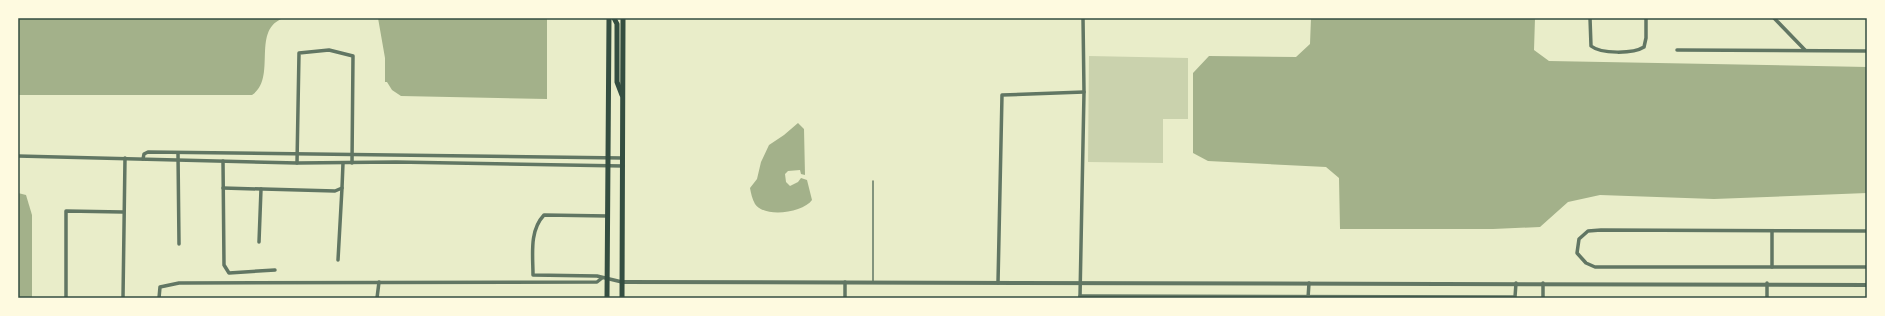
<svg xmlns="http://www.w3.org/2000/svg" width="1885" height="316" font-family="Mulish,sans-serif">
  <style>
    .green { fill: #cad2ad }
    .water { fill: #a3b18a }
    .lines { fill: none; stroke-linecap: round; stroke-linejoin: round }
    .service { stroke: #617663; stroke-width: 1.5 }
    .minor { stroke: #617663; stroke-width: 3.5 }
    .tertiary { stroke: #617663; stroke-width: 4 }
    .primary { stroke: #344e41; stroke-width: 5 }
    .neatline { fill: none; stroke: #344e41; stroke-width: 1.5 }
  </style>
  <rect width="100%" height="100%" fill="#e9edc9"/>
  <polygon class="green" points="1089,56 1188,58 1188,119 1163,119 1163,163 1088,162"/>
  <g class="water">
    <path d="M18 18H284C250 29 278 78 252 95H18Z"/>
    <polygon points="378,18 547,18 547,99 401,96 392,90 387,82 385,82 385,58"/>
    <polygon points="1311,18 1535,18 1534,50 1549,61 1867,67 1867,193 1714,199 1600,195 1568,202 1540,227 1493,229 1340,229 1339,178 1326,167 1208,161 1193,153 1193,73 1209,56 1296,57 1310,44"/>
    <path d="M798 123 804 129 805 175 801 174 800 170 788 171 785 174 786 182 790 186 798 182 801 178 807 180 812 200C803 213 764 218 755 204 752 199 751 193 750 188L757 179 761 162 769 145 784 135Z"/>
    <polygon points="18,193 26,195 32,215 32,298 18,298"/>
  </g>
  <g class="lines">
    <polyline class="service" points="873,181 873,282"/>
    <g class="minor">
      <path d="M1590 18 1591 46C1601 54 1633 54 1644 47L1646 38V18"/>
      <polyline points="1774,18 1805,50"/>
      <polyline points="1677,50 1867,51"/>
      <polyline points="178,153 179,244"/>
      <polyline points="18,156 297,163 396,162 623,166"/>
      <polyline points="143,159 144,154 148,152 623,158"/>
      <polyline points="223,161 224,265 229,273 275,270"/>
      <polyline points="297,163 299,53 329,50 353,56 352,163"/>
      <polyline points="223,188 335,191 342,188 343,163"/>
      <path d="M608 216 544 215C529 231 533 255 533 275L597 276 622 282"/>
      <polyline points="1867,231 1601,230 1588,231 1579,239 1577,253 1586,263 1595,267 1867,267"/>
      <polyline points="1772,232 1772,267"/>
      <polyline points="259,242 261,189"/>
      <polyline points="338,260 342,188"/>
      <polyline points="845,282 845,298"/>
      <polyline points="998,283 1002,95 1084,92"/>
      <polyline points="1543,283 1543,298"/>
      <polyline points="1767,283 1767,298"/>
      <polyline points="1080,296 1515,297 1516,283"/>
      <polyline points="1080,297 1084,92 1083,18"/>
      <polyline points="66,298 66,211 123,212"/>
      <polyline points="123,298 125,158"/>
      <polyline points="159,298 160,287 179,283 597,282 602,278"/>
      <polyline points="377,298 379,282"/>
      <polyline points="1308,298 1309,283"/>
    </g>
    <polyline class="tertiary" points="622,282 1867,285"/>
    <g class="primary">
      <polyline points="614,18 617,24 617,82 622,95"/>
      <polyline points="607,298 609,18"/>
      <polyline points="622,298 623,18"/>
    </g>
  </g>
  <rect width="1885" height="316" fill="none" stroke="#fefae0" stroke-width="38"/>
  <rect x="19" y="19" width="1847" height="278" class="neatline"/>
</svg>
